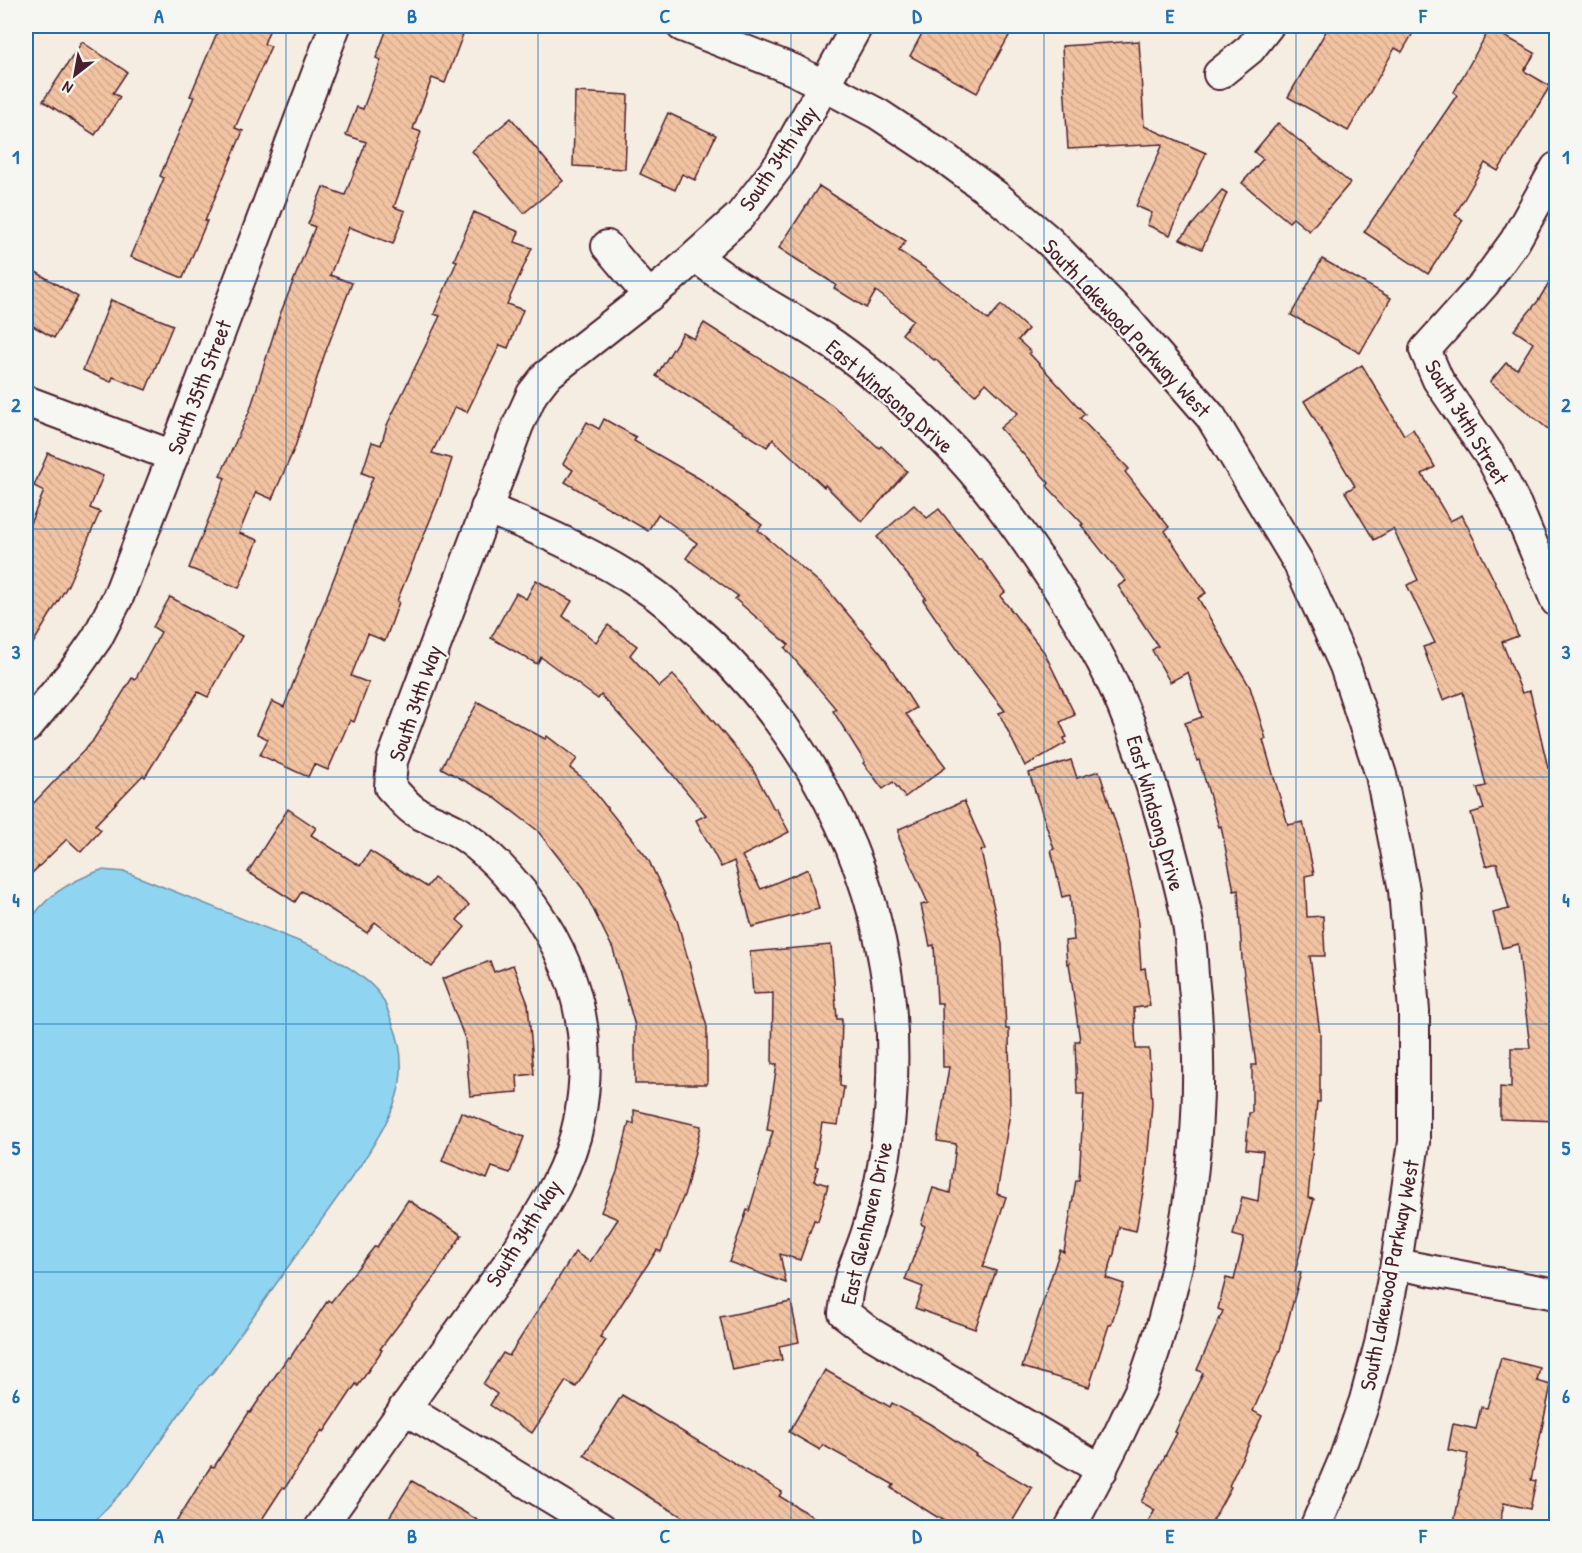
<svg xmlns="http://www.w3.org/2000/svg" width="1582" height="1553" font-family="'Patrick Hand',sans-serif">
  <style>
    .water { fill: #8fd5f1; stroke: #738ca2; stroke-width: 1.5 }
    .building { fill: url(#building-back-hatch); stroke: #4a1f2b; stroke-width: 1.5 }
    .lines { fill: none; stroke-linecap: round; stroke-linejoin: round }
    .minor-casing { stroke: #4a1f2b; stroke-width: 34 }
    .minor { stroke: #f6f6f2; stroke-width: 30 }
    .grid { fill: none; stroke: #1f6fb2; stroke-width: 1.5; stroke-opacity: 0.55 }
    .labels { text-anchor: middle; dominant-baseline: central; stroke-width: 4.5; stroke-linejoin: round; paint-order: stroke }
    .street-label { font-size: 22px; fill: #4a1f2b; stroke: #f6f6f2 }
    .neatline { fill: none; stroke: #1f6fb2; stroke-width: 2 }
    .grid-label { font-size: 20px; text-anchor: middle; font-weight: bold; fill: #1f6fb2 }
  </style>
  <defs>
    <pattern id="building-back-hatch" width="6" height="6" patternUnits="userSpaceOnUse" patternTransform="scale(1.5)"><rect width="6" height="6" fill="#f2c3a2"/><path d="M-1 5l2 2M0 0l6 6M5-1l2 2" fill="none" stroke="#d1a78c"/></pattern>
  </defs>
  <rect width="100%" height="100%" fill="#f5ece2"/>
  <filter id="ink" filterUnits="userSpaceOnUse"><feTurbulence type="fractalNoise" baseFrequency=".0167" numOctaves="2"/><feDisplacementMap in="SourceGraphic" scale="12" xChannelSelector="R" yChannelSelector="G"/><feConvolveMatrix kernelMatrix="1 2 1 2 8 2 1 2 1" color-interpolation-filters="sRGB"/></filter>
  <g filter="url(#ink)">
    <path class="water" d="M101 870 126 872 318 949C337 960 364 975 378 992 385 1000 388 1012 392 1022 415 1077 392 1116 362 1163L214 1371 197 1389 132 1481 89 1527H26V928C42 897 69 882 101 870Z"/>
    <g class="building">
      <polygon points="220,26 271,26 264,44 271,46 235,128 243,131 205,221 207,221 183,278 131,257 164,178 160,176 194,97 190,96"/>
      <polygon points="388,26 466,26 445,83 432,78 413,129 421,132 394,207 405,211 393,244 349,227 330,275 352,283 324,356 295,447 272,499 256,492 239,533 258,540 239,588 189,568 225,478 220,476 250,410 279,317 315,227 308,224 323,187 345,195 364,148 366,142 346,135 357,107 363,109 381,60 376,58"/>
      <polygon points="926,26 995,26 1010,34 977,93 910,56"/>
      <polygon points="1329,26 1417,26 1402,52 1395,48 1348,131 1288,97"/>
      <polygon points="1490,28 1535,53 1524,71 1550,86 1498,171 1485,163 1455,215 1463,220 1428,274 1364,232 1457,95 1454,92"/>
      <polygon points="1139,41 1144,126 1206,153 1170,235 1147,225 1152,213 1136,206 1163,144 1068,149 1062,46"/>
      <polygon points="82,42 127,72 113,93 120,97 95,135 43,101"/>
      <polygon points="575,92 628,95 625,169 573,166"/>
      <polygon points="668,113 716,135 695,180 682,174 675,190 640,174"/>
      <polygon points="511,118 563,181 524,213 472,151"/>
      <polygon points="1278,123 1350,183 1309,231 1293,218 1289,222 1242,183 1263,159 1254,152"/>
      <polygon points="819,186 906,241 899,251 925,268 988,320 1001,305 1028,329 1018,340 1031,352 1029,353 1085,414 1080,418 1129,469 1125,472 1169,527 1165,531 1206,593 1198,598 1250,687 1266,739 1263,740 1288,825 1303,822 1314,874 1305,876 1307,917 1323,916 1325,956 1310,956 1320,1034 1320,1102 1317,1102 1308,1198 1314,1199 1295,1272 1301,1273 1280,1350 1253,1411 1262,1416 1229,1486 1231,1487 1209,1527 1145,1527 1155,1510 1141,1502 1177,1433 1175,1432 1203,1373 1197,1370 1223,1311 1218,1309 1226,1278 1234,1280 1244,1238 1233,1235 1242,1197 1258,1201 1263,1151 1246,1149 1249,1113 1252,1113 1252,1065 1256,1065 1242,959 1238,890 1234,891 1221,826 1219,827 1199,760 1197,761 1185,723 1202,717 1188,672 1170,682 1152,650 1158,646 1118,586 1126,581 1081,525 1083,524 1047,486 1049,483 1000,428 1018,413 986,383 975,395 935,359 934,360 902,334 913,320 876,291 866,308 834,288 836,285 779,248"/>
      <polygon points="1222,190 1227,193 1202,249 1180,239"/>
      <polygon points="474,212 519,232 515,242 532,248 507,304 523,310 508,348 500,345 467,412 455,407 432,453 452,459 440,496 397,601 399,602 385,641 368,634 351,676 369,683 354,722 350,720 328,770 314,764 308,777 260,755 268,739 257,734 272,701 284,707 373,477 362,473 372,442 381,445 387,425 440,316 434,314 457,261 454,260"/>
      <polygon points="1322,259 1391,298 1360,353 1291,315"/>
      <polygon points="26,266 78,297 54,338 26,322"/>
      <polygon points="1557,269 1557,418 1548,429 1490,382 1506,363 1517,369 1533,343 1514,330 1538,301"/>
      <polygon points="111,300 173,325 146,390 113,377 111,382 83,370"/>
      <polygon points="704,323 831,404 879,448 881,446 907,471 862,522 825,485 824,487 773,439 767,447 656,376 683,333 694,339"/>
      <polygon points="1362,365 1404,435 1413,429 1435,467 1422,474 1450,521 1462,515 1506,605 1518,636 1502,642 1522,693 1530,691 1548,768 1553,767 1557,780 1557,811 1549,814 1557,839 1557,1121 1500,1119 1500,1087 1511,1088 1511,1048 1530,1048 1518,944 1502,948 1493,913 1509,909 1497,863 1486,866 1471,813 1484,809 1477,788 1486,786 1463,692 1443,700 1423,647 1435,643 1407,585 1418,580 1393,529 1374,540 1345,492 1355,486 1304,401"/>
      <polygon points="604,419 636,437 634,441 700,479 762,525 758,530 827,589 883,656 916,708 906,714 946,767 905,797 893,782 883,789 863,763 865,762 833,711 836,709 785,648 789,645 735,599 738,596 686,558 697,543 658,514 648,531 565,482 573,470 563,464 587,422 599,429"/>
      <polygon points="48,453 103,476 90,508 100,512 68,585 26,655 26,533 44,491 34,486"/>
      <polygon points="914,505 927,518 939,509 979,560 981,559 1005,592 1000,596 1044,652 1075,715 1060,722 1067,737 1064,738 1066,743 1025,766 999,713 1005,711 964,659 923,600 926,598 877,537"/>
      <polygon points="536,580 572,601 563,616 596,642 608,625 637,646 630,655 659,687 673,675 695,699 752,768 774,809 776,808 789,832 742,856 761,889 808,869 819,909 752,927 734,861 721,867 696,820 706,815 663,763 601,695 598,699 541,657 537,664 491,638 516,593 526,599"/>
      <polygon points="170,597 242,636 208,697 198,692 145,777 143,775 95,825 101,830 81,852 67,839 26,879 26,811 92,742 132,678 135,680 161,632 153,627"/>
      <polygon points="478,702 545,739 547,736 577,759 570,768 584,779 648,859 677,920 707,1027 707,1084 635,1084 635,1026 613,949 583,889 537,830 491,795 441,768"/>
      <polygon points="1071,760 1077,778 1099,771 1121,840 1137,910 1141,969 1145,968 1150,1006 1134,1008 1136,1049 1149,1049 1152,1104 1146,1175 1136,1231 1119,1227 1114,1254 1106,1278 1124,1284 1111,1325 1109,1325 1089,1387 1022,1367 1060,1250 1064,1252 1076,1180 1079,1180 1084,1094 1077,1094 1075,1041 1080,1041 1069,963 1067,964 1065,941 1074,940 1070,895 1062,897 1051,850 1054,849 1029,773"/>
      <polygon points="964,801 985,849 981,851 1002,944 1006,1029 1009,1029 1010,1113 997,1194 1006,1197 983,1267 996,1271 975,1329 915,1308 923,1287 905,1280 925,1226 921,1224 933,1188 950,1193 956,1144 937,1141 949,1067 943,1067 942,1003 937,1003 934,945 930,946 921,905 928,903 899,838 899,829"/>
      <polygon points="288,809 316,828 311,835 360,866 370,851 427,887 434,878 469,905 457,920 465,927 432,967 375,922 367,933 302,891 295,902 248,872"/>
      <polygon points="831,945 837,1019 842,1019 840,1086 844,1087 838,1125 822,1123 815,1166 818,1167 814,1181 828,1185 818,1221 814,1220 800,1260 780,1254 786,1283 729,1262 747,1210 749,1211 773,1131 767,1130 777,1064 772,1064 773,993 753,994 750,952"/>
      <polygon points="490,961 494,972 513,965 528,1004 534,1074 517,1076 518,1092 470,1096 465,1039 442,979"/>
      <polygon points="634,1110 701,1126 686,1190 661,1252 657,1250 600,1337 606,1340 576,1387 566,1381 532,1433 490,1405 497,1394 483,1384 503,1353 509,1356 575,1252 590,1262 618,1219 601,1212 617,1172 629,1122 634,1124"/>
      <polygon points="461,1112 524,1137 510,1173 492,1167 487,1179 442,1161"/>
      <polygon points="408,1200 462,1235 431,1282 380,1349 382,1350 358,1386 356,1384 324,1432 322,1430 285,1488 283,1487 257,1527 173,1527 211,1466 214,1467 249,1412 250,1413 288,1357 290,1358 328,1300 331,1302 375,1246 377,1247"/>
      <polygon points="791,1302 799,1342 779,1346 782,1360 732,1370 720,1317"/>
      <polygon points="1501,1358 1540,1368 1537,1381 1551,1385 1531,1480 1536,1481 1530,1509 1504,1503 1499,1527 1453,1527 1468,1454 1448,1450 1453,1424 1476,1429 1481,1407 1487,1408"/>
      <polygon points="825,1370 890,1407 892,1403 930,1424 976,1454 975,1455 1032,1488 1009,1527 953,1527 891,1488 894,1485 823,1445 820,1450 789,1432"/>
      <polygon points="622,1395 782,1492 779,1496 830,1527 700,1527 657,1502 584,1455"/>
      <polygon points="412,1481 489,1527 383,1527"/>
    </g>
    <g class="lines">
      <g class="minor-casing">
        <g id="minor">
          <polyline points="682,26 794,70 878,114 946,159 996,196 1048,240 1127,320 1211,417 1298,562 1345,666 1381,775 1404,890 1414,1011 1414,1142 1396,1264 1380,1344 1365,1400 1344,1460 1315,1528"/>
          <polyline points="1219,74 1250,49 1268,26"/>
          <polyline points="1556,168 1515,241 1484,284 1425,350 1438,380 1492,459 1516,505 1556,601"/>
          <polyline points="607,246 649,296"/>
          <path d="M696 256C738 292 789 314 834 345 872 372 909 405 942 438 986 482 1022 533 1056 585 1072 610 1088 636 1102 662 1123 702 1138 745 1152 787 1166 832 1179 878 1188 924 1191 941 1192 959 1193 976 1208 1112 1190 1252 1144 1381 1139 1395 1131 1408 1125 1421 1108 1458 1089 1493 1070 1528"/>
          <polyline points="26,401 173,456"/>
          <path d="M486 508C543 531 599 556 650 591 664 600 676 612 688 623 789 710 863 833 885 966 894 1017 894 1073 889 1125 885 1160 878 1198 867 1232 862 1248 855 1263 850 1279 847 1289 846 1302 844 1313L870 1333 1102 1470"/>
          <polyline points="26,728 76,668 97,638 118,597 188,417 335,26"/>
          <polyline points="1396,1264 1556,1294"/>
          <polyline points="404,1408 601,1528"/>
          <path d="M320 1528 517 1251C542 1211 570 1168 579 1121 599 1021 566 935 497 864 486 853 471 840 458 832 444 823 426 819 413 810 405 804 398 795 390 787L392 761 518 425 532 394 546 376 670 279 740 216 780 164 857 26"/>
        </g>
      </g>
      <use href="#minor" class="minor"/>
    </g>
  </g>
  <path class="grid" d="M286 26V1528M538 26V1528M791 26V1528M1044 26V1528M1296 26V1528M26 281H1556M26 529H1556M26 777H1556M26 1024H1556M26 1272H1556"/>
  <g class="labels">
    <g class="street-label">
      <text transform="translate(778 158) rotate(-56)">South 34th Way</text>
      <text transform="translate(1127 328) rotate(47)">South Lakewood Parkway West</text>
      <text transform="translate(199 387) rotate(-69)">South 35th Street</text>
      <text transform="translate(890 396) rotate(41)">East Windsong Drive</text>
      <text transform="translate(1467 422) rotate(59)">South 34th Street</text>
      <text transform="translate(415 703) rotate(-71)">South 34th Way</text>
      <text transform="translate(1156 813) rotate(74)">East Windsong Drive</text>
      <text transform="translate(866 1223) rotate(-77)">East Glenhaven Drive</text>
      <text transform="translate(523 1233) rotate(-58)">South 34th Way</text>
      <text transform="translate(1389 1275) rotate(-79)">South Lakewood Parkway West</text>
    </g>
  </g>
  <rect width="1582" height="1553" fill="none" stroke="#f6f6f2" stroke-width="66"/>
  <g transform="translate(75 75) rotate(211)" stroke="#f6f6f2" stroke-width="4.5" paint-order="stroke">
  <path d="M0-4.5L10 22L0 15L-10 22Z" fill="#4a1f2b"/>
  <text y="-9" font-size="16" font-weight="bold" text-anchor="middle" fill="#4a1f2b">N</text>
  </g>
  <rect x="33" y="33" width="1516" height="1487" class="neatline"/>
  <g class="grid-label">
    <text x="159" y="23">A</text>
    <text x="412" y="23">B</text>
    <text x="665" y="23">C</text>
    <text x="917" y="23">D</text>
    <text x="1170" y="23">E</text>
    <text x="1423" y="23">F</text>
    <text x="16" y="164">1</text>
    <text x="1566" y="164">1</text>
    <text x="16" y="412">2</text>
    <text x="1566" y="412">2</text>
    <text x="16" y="659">3</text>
    <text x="1566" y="659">3</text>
    <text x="16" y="907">4</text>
    <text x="1566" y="907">4</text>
    <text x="16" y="1155">5</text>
    <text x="1566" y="1155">5</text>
    <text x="16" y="1403">6</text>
    <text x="1566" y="1403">6</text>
    <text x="159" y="1543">A</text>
    <text x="412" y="1543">B</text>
    <text x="665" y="1543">C</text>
    <text x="917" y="1543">D</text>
    <text x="1170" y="1543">E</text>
    <text x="1423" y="1543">F</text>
  </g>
</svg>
